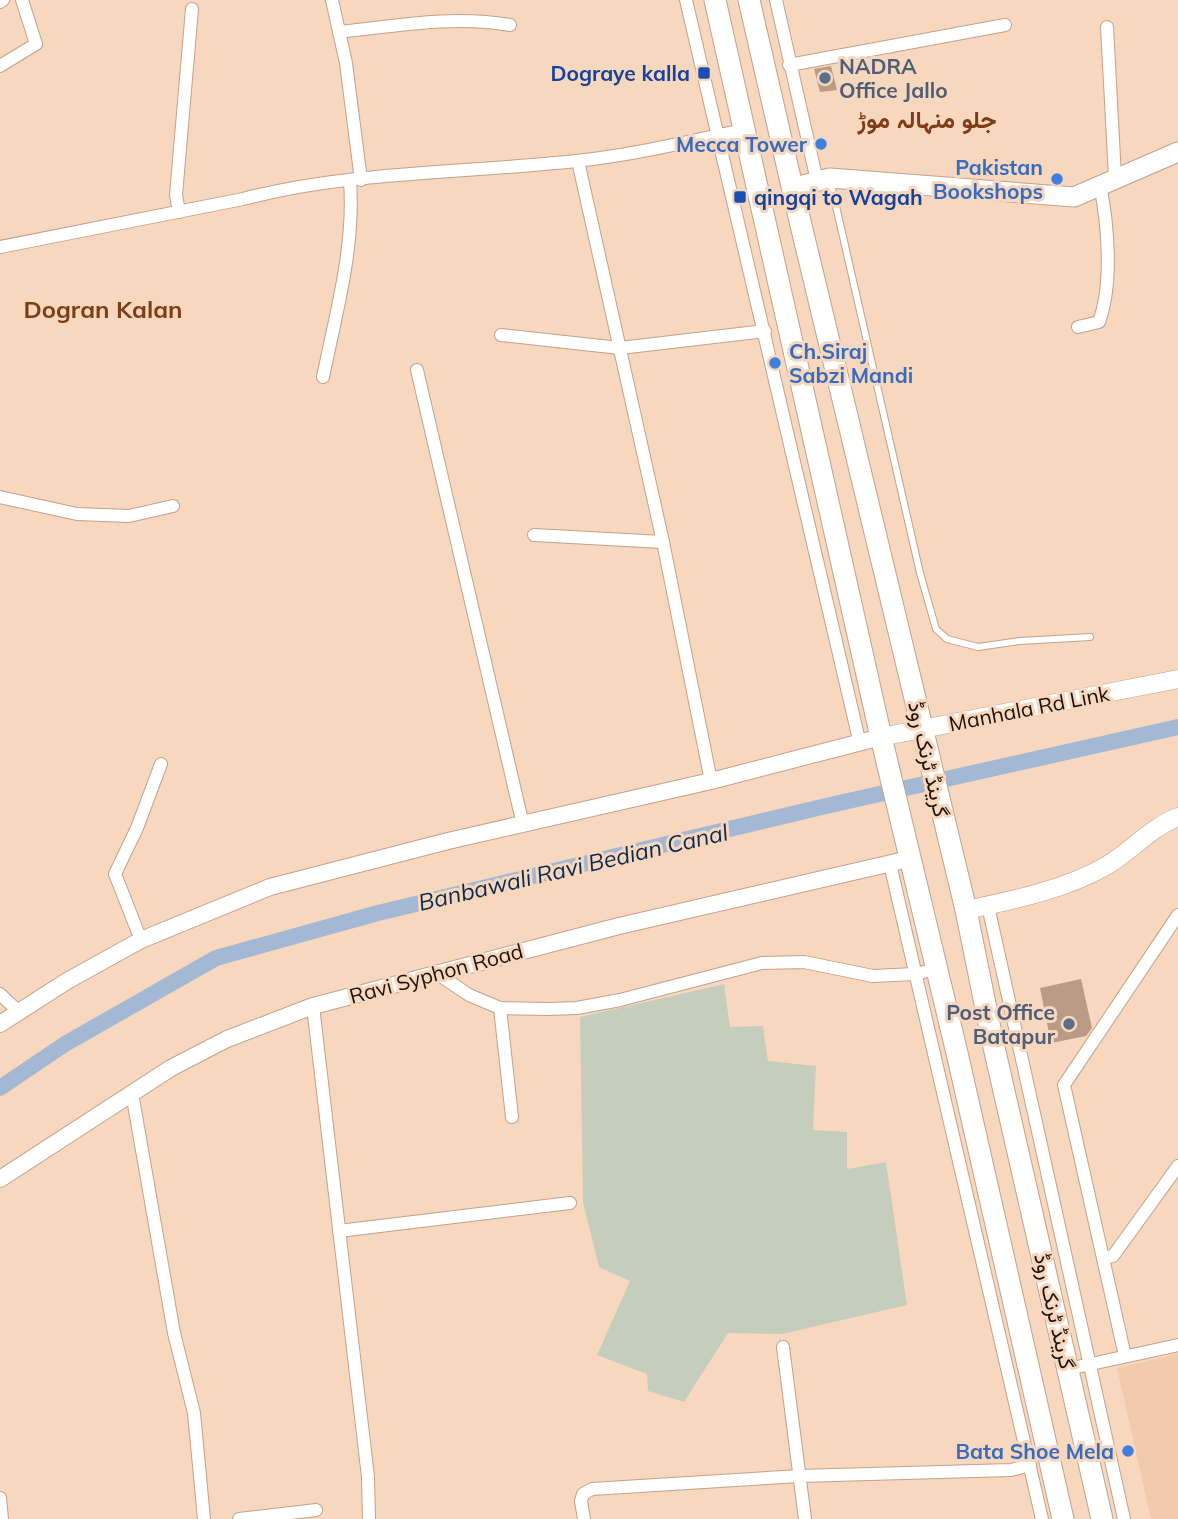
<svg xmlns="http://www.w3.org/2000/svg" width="1178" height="1519" font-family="Mulish,Vazirmatn,sans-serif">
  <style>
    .built { fill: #f2caae }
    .green { fill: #c5cebc }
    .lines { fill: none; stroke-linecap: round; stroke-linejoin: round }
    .canal { stroke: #a3b9d3; stroke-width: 16 }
    .building { fill: #ba9b84 }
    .service-casing { stroke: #c1a28b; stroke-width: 8 }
    .minor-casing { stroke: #c1a28b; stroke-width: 14 }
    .tertiary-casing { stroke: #c1a28b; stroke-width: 18 }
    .secondary-casing { stroke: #c1a28b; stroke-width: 19 }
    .primary-casing { stroke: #c1a28b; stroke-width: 21 }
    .trunk-casing { stroke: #c1a28b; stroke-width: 23 }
    .service { stroke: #fff; stroke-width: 6 }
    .minor { stroke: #fff; stroke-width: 12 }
    .tertiary { stroke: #fff; stroke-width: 16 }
    .secondary { stroke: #fff; stroke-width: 18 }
    .primary { stroke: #fff; stroke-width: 19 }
    .trunk { stroke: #fff; stroke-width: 21 }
    .transit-dot { fill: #1a4fb4; stroke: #f8d7bf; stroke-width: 2.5 }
    .service-dot { fill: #5c6f8a; stroke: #f8d7bf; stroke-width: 2.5 }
    .shop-dot { fill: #3f7fe0; stroke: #f8d7bf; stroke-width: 2.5 }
    .labels { text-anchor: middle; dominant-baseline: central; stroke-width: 6; stroke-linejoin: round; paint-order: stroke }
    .service-label { font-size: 21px; font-weight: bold; fill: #4e5e75; stroke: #f8d7bf; text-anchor: start }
    .transit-label { font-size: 21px; font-weight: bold; fill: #164399; stroke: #f8d7bf; text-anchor: end }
    .shop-label { font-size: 21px; font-weight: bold; fill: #366cbe; stroke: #f8d7bf; text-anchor: end }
    .street-label { font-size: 21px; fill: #1d1209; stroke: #f8d7bf }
    .water-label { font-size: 23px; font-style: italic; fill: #082a4d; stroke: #f8d7bf }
    .quarter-label { font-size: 24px; font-weight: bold; fill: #7c3d17; stroke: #f8d7bf }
  </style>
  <rect width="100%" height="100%" fill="#f8d7bf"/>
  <polygon class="built" points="1178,1354 1178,1519 1151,1519 1117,1368"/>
  <polygon class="green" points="724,984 730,1027 763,1026 768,1061 816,1066 813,1130 847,1132 847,1169 886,1162 907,1305 782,1334 728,1333 684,1402 648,1391 647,1374 597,1355 630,1281 599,1267 583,1202 580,1017"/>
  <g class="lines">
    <polyline class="canal" points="0,1088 65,1044 216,958 378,913 826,806 1178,727"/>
  </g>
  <g class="building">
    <polygon points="831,66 837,90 820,92 814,69"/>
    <polygon points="1081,979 1092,1028 1086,1036 1051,1043 1040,988"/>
  </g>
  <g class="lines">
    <g class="service-casing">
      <polyline id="service" points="830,180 920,573 936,629 947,639 978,647 1020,641 1090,637"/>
    </g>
    <g class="minor-casing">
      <g id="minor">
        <polyline points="332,0 346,63 361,180"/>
        <polyline points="686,0 860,744"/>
        <polyline points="776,0 817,181"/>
        <polyline points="0,2 3,0"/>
        <polyline points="1107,27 1115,177"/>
        <path d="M339 32C396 26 453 15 510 25"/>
        <polyline points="789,65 1005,25"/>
        <polyline points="0,66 36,44 22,0"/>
        <polyline points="578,161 663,542 711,781"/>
        <polyline points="179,212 176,195 192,9"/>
        <path d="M0 247 243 199C349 171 466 173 576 161 631 155 688 142 743 130"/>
        <path d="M1078 327 1099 322C1113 284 1108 224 1100 185"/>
        <polyline points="501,335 620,348 765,331"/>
        <polyline points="417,370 523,825"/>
        <path d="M323 377C336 313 355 247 350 181"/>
        <polyline points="0,497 77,514 129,516 173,506"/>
        <polyline points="534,535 663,542"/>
        <polyline points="890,864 1042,1519"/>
        <polyline points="988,906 1124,1519"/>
        <polyline points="141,940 115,874 137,828 161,764"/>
        <polyline points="435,972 469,995 500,1008 548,1009 577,1008 620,1000 762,963 804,962 873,976 915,974 936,969"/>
        <polyline points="0,994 19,1012"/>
        <polyline points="313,1006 368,1477 369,1519"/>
        <polyline points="500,1008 512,1117"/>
        <polyline points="132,1093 174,1333 194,1413 204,1519"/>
        <polyline points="339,1231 570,1203"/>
        <polyline points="1103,1258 1113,1256 1178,1166"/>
        <polyline points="783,1347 805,1519"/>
        <polyline points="1125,1356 1064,1085 1178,915"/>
        <polyline points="1068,1369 1178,1345"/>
        <polyline points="0,1498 2,1519"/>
        <polyline points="239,1519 316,1510"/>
        <polyline points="584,1519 581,1501 583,1494 592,1489 799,1476 1011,1470 1030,1465"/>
      </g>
    </g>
    <g class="tertiary-casing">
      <g id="tertiary">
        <polyline points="0,1024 67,981 141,940 270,887 448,841 711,781 881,737"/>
        <polyline points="0,1179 171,1068 227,1039 313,1006 619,926 909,859"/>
      </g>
    </g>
    <g class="secondary-casing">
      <g id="secondary">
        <polyline points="881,737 1178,679"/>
        <path d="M966 910C1013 900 1064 890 1106 866 1131 851 1150 828 1178 817"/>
      </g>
    </g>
    <g class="primary-casing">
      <polyline id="primary" points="792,188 830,178 1074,197 1178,152"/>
    </g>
    <g class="trunk-casing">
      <g id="trunk">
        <polyline points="715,0 881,737 957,1053 1063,1519"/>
        <polyline points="749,0 800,221 966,910 993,1043 1102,1519"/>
      </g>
    </g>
    <use href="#service" class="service"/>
    <use href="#minor" class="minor"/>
    <use href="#tertiary" class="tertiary"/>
    <use href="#secondary" class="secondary"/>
    <use href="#primary" class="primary"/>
    <use href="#trunk" class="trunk"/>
  </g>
  <g class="transit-dot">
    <rect x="697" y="66" width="14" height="14" rx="3.5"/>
    <rect x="733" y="190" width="14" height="14" rx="3.5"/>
  </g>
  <g class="service-dot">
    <circle cx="825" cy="78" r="7"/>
    <circle cx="1069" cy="1024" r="7"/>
  </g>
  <g class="shop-dot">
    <circle cx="821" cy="144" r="7"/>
    <circle cx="1057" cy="179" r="7"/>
    <circle cx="775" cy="363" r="7"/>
    <circle cx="1128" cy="1451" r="7"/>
  </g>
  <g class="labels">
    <g class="service-label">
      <text x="839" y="66">NADRA<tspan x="839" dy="24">Office Jallo</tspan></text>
      <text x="1055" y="1012" text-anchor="end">Post Office<tspan x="1055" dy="24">Batapur</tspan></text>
    </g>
    <g class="transit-label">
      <text x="690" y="73">Dograye kalla</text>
      <text x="754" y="197" text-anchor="start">qingqi to Wagah</text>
    </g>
    <g class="shop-label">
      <text x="807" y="144">Mecca Tower</text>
      <text x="1043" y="167">Pakistan<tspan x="1043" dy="24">Bookshops</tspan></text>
      <text x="789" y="351" text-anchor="start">Ch.Siraj<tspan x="789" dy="24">Sabzi Mandi</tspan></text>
      <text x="1114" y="1451">Bata Shoe Mela</text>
    </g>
    <g class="street-label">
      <text transform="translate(1029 708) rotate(-11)">Manhala Rd Link</text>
      <text transform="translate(929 759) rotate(77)">گرینڈ ٹرنک روڈ</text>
      <text transform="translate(436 973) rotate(-15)">Ravi Syphon Road</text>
      <text transform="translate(1055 1311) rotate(77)">گرینڈ ٹرنک روڈ</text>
    </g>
    <g class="water-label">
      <text transform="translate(573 867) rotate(-13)">Banbawali Ravi Bedian Canal</text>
    </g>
    <g class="quarter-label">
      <text x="927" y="119">جلو منہالہ موڑ</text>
      <text x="103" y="309">Dogran Kalan</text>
    </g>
  </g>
</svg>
